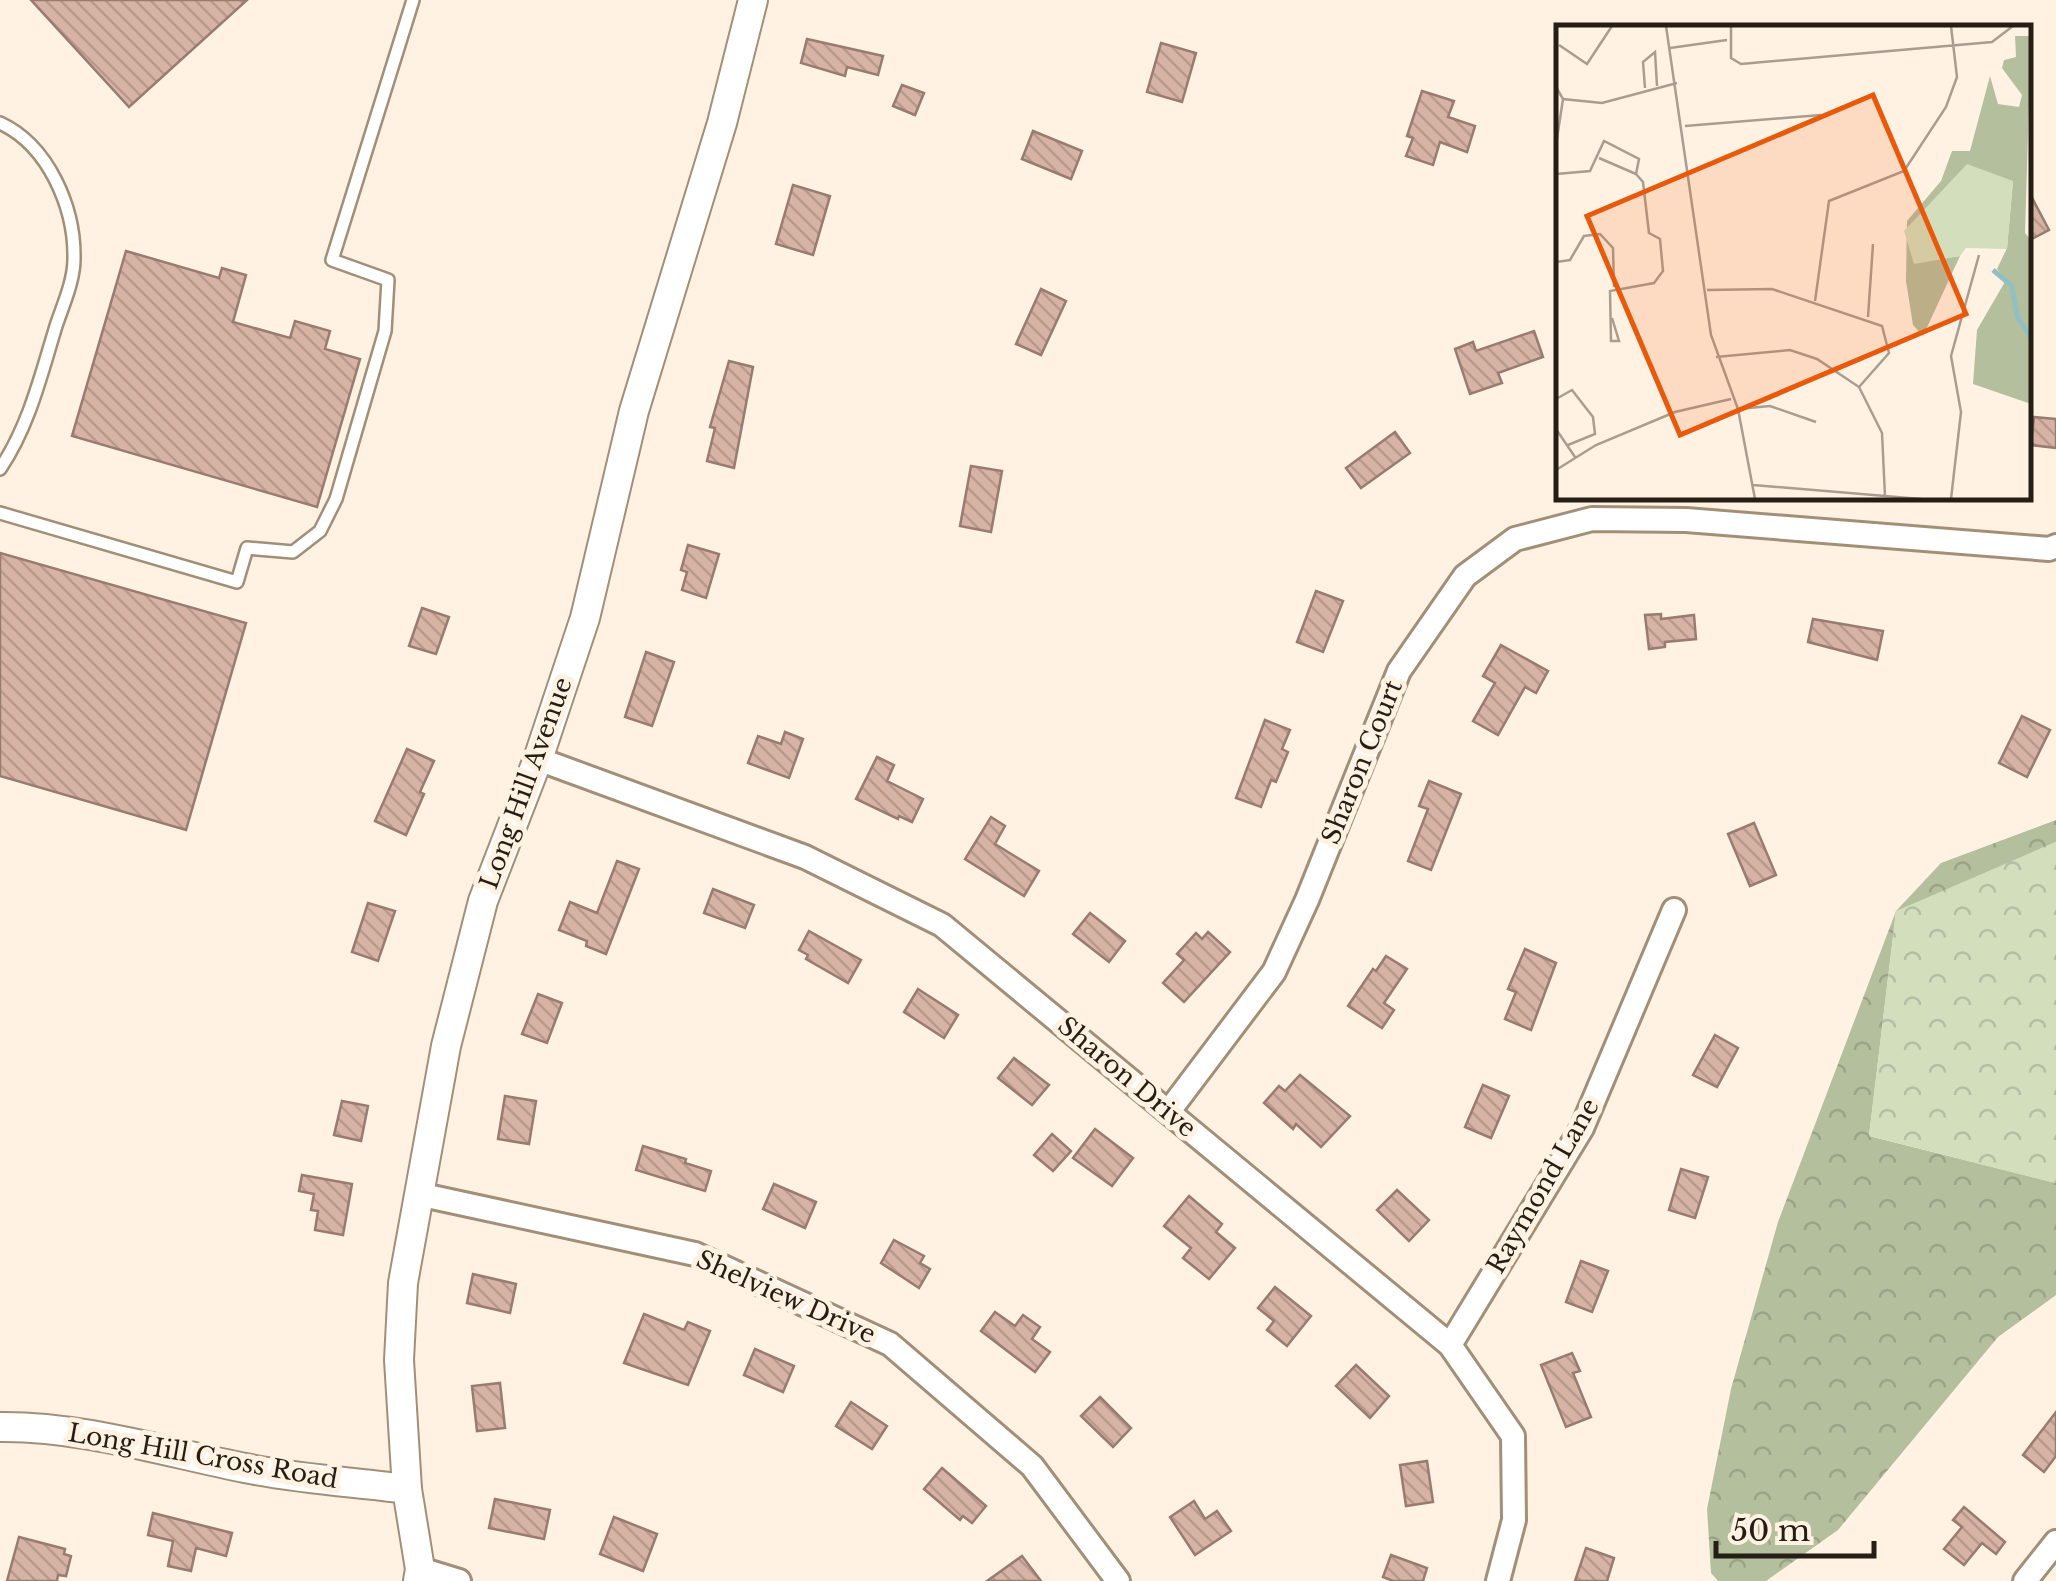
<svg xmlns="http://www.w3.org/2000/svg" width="2056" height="1581" font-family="'Libre Baskerville',serif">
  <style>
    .forest { fill: url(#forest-crowns) }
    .park { fill: url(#park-crowns) }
    .building { fill: url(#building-back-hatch); stroke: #997b70; stroke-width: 2.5 }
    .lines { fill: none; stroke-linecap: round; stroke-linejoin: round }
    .service-casing { stroke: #a38f77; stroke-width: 16 }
    .minor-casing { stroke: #a38f77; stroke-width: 28 }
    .tertiary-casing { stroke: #a38f77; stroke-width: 32 }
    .service { stroke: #fff; stroke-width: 11 }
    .minor { stroke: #fff; stroke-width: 22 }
    .tertiary { stroke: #fff; stroke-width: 28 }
    .labels { text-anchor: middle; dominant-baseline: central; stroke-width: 10; stroke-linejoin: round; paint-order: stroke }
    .street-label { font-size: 25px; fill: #251e14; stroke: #fff2e2 }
    .inset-river { fill: none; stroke: #92bfc1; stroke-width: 5 }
    .inset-road { fill: none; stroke: #a89d90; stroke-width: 2.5 }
    .view { fill: #e8590c; fill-opacity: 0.15; stroke: #e8590c; stroke-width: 5 }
    .inset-edge { fill: none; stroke: #251e14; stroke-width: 5 }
  </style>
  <defs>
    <pattern id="forest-crowns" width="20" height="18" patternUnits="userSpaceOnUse" patternTransform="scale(2.5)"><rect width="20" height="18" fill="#b4bf9e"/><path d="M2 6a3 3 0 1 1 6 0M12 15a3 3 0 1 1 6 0" fill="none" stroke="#9ba487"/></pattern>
    <pattern id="park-crowns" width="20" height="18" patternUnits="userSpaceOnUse" patternTransform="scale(2.5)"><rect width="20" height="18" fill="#d3debd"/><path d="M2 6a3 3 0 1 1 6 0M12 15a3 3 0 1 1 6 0" fill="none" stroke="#b5bea2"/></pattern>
    <pattern id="building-back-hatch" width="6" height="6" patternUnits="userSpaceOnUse" patternTransform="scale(2.5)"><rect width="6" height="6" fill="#d7b3a5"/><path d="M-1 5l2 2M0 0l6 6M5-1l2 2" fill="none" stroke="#b89a8d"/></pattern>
  </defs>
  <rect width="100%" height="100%" fill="#fff2e2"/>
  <polygon class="forest" points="2056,820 2056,842 1896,912 1869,1136 2056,1183 2056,1295 1998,1337 1838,1530 1766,1581 1718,1581 1711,1573 1707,1509 1731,1389 1778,1222 1896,911 1941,863"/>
  <polygon class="park" points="2056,842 2056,1183 1869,1136 1896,911"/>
  <g class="building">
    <polygon points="31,0 247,0 129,107"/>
    <polygon points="807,39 883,56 878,75 847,67 845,76 801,63"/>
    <polygon points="1161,43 1196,53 1182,102 1147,92"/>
    <polygon points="902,85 924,93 915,115 893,106"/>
    <polygon points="1422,91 1454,101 1448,117 1475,126 1467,152 1440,142 1433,165 1406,156 1413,138 1407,136"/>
    <polygon points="1033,131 1082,151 1071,179 1022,159"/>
    <polygon points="793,185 830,196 813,255 776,244"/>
    <polygon points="2028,190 2049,230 2028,241"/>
    <polygon points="126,251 219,278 222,268 246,275 233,322 290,338 295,321 330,331 325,349 360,359 317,507 72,436"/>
    <polygon points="1041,289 1066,301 1041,355 1016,344"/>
    <polygon points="1534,331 1543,357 1498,373 1502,383 1470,394 1455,349 1473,342 1476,351"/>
    <polygon points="729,361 753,367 734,468 707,461 715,428 710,427"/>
    <polygon points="2034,417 2056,419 2056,448 2031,445"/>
    <polygon points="1395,432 1410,453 1361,488 1346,468"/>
    <polygon points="971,466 1002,471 991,532 960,526"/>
    <polygon points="688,545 719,554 706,598 682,590 687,572 681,570"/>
    <polygon points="0,553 246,623 186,830 0,776"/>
    <polygon points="1316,591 1343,601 1323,652 1297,642"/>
    <polygon points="422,608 449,617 436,654 409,646"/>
    <polygon points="1661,614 1661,619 1694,615 1696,639 1665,642 1665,647 1649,649 1645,615"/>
    <polygon points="1813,619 1883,631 1877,660 1808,642"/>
    <polygon points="1501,645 1548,671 1536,693 1525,687 1498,735 1473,721 1495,683 1483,676"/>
    <polygon points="646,652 674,662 652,726 625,717"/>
    <polygon points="2022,716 2050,730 2027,777 1999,763"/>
    <polygon points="1265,720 1290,730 1282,749 1288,752 1276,782 1271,780 1261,807 1236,798"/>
    <polygon points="785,732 803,739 789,778 748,763 758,736 781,744"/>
    <polygon points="407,749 434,761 420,792 424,794 406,835 375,821"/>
    <polygon points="877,757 894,765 887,781 923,799 912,822 899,816 898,819 856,799"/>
    <polygon points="1429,781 1461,794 1431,870 1408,861 1428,809 1419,806"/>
    <polygon points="991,817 1005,826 995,844 1039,871 1024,896 965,859"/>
    <polygon points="1754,823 1776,875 1750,886 1728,834"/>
    <polygon points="617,861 639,869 606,954 586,946 587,941 559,930 570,902 597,913"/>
    <polygon points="713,889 754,905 745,928 704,913"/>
    <polygon points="368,903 395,911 378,961 352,952"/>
    <polygon points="1090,913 1125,941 1109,962 1073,934"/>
    <polygon points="809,931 861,960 848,983 806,959 808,955 799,950"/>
    <polygon points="1208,932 1230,952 1184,1002 1163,983 1184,960 1177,954 1196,933 1202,939"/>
    <polygon points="1525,949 1556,963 1531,1030 1505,1019 1516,992 1508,989"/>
    <polygon points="1386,956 1407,969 1384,1003 1394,1010 1382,1028 1348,1006 1373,969 1376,971"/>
    <polygon points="918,989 958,1015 944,1038 904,1012"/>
    <polygon points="538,994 562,1003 547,1043 522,1034"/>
    <polygon points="1715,1035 1738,1048 1717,1087 1693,1075"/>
    <polygon points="1014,1058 1049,1085 1032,1105 998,1078"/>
    <polygon points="1300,1075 1350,1116 1321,1147 1296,1124 1293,1129 1264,1103 1279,1086 1285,1091"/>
    <polygon points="1483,1085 1509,1096 1491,1138 1465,1127"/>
    <polygon points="505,1096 536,1101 529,1144 498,1139"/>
    <polygon points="342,1101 368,1106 361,1141 334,1135"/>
    <polygon points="1095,1129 1133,1158 1112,1186 1073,1158"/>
    <polygon points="1052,1134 1071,1151 1053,1171 1034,1155"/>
    <polygon points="643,1146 686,1159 685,1163 711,1171 705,1191 636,1170"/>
    <polygon points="1681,1169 1708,1177 1695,1218 1669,1210"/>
    <polygon points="302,1175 352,1184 343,1235 315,1230 318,1211 311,1210 314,1194 299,1191"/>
    <polygon points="774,1184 816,1202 805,1228 763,1209"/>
    <polygon points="1397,1190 1429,1220 1409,1241 1377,1210"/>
    <polygon points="1189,1196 1222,1224 1216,1232 1235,1248 1209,1279 1183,1258 1191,1248 1164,1226"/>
    <polygon points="894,1240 924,1256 920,1263 930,1269 919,1288 881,1263"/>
    <polygon points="1581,1261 1608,1271 1592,1312 1566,1302"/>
    <polygon points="473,1274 516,1284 510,1313 467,1303"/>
    <polygon points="1275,1287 1311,1316 1287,1346 1267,1330 1274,1321 1258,1308"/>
    <polygon points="995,1312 1015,1326 1023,1315 1040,1327 1032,1339 1050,1352 1035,1372 981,1331"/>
    <polygon points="644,1314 684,1330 688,1322 710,1331 688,1385 624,1363"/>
    <polygon points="755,1349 794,1366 783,1392 744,1375"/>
    <polygon points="1572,1353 1580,1371 1573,1373 1591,1417 1566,1427 1541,1365"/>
    <polygon points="1356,1365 1389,1396 1370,1418 1336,1386"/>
    <polygon points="500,1383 505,1428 477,1431 472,1386"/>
    <polygon points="1100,1397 1131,1428 1113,1447 1081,1416"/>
    <polygon points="851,1402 887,1426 872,1449 836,1426"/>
    <polygon points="2056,1412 2056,1456 2044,1472 2023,1455"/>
    <polygon points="1427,1461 1433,1502 1406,1506 1400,1465"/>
    <polygon points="942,1468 986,1506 972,1523 963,1516 960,1520 924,1489"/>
    <polygon points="495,1499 550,1510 544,1539 489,1528"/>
    <polygon points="1194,1501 1205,1519 1217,1511 1231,1531 1195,1555 1170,1517"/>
    <polygon points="1964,1507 2005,1542 1996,1554 1982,1543 1964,1565 1944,1549 1962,1527 1953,1520"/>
    <polygon points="153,1513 232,1533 226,1556 196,1548 191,1571 168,1566 173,1541 148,1535"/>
    <polygon points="614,1517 657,1534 643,1571 600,1554"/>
    <polygon points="19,1537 65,1549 64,1554 71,1556 66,1576 58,1575 57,1581 7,1581"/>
    <polygon points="1586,1548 1614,1558 1607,1581 1575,1581"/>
    <polygon points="1391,1555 1427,1568 1423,1581 1393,1581 1383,1577"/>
    <polygon points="1022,1556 1041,1581 987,1581"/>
  </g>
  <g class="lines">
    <g class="service-casing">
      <g id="service">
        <path d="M0 123C48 145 75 207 74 259 74 281 63 305 56 326 41 375 29 426 0 469"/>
        <polyline points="0,513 237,582 247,548 293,552 320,531 336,499 385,331 388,280 332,260 413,0"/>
      </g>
    </g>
    <g class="minor-casing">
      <g id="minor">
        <polyline points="538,759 805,857 942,925 1450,1345 1513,1436 1514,1520 1498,1581"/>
        <polyline points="1169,1111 1274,972 1307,900 1399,671 1465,576 1515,539 1592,519 1686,520 2049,549 2056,546"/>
        <polyline points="418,1194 695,1254 890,1344 1032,1466 1118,1581"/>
        <polyline points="1450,1345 1582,1128 1674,910"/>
        <polyline points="420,1569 459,1581"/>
        <polyline points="2025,1581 2056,1542"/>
      </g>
    </g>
    <g class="tertiary-casing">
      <g id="tertiary">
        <path d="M0 1427C82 1426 165 1452 245 1468 298 1479 353 1482 407 1489"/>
        <polyline points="418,1581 420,1569 407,1489 399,1360 403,1283 446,1046 483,901 538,759 585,618 634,411 722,123 753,0"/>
      </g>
    </g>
    <use href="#service" class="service"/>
    <use href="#minor" class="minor"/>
    <use href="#tertiary" class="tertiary"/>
  </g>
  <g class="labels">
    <g class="street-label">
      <text transform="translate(1362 762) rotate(-68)">Sharon Court</text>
      <text transform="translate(526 783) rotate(-70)">Long Hill Avenue</text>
      <text transform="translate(1127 1077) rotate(40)">Sharon Drive</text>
      <text transform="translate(1543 1186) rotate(-60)">Raymond Lane</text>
      <text transform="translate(786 1297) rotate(24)">Shelview Drive</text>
      <text transform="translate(203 1456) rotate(10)">Long Hill Cross Road</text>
    </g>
  </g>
  <g transform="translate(1556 25)">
    <rect width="475" height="475" fill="#fff2e2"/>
    <path d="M459 11H475L469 208 475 215V379L417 359 421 305 450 255 441 244 451 223 457 156 358 238 404 231 367 311 357 300 350 256 351 196 385 156 396 126H414L434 51 442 79 463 82 466 70 446 43 448 35 460 32Z" fill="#b4bf9e"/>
    <path d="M411 139 457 156 451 224 410 223 404 231 358 239 348 206Z" fill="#d3debd"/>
    <path class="inset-river" d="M437 245 456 261 461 291 475 313"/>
    <path class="inset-road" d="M110 1 155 310 182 384 199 474M175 1V33L185 39 436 17 457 1M3 20 31 39 56 1M114 23 171 15M0 62 7 74 46 78 121 58M89 63 87 37 99 27 101 61M129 101 265 90M0 120 7 74M43 133 80 149M0 149 34 146 48 116 83 134 80 149 87 157 93 208 104 214 107 246 98 258 54 266 55 316H63L56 293M0 237 14 235 28 211 44 209 57 223 58 262M151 265 216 264 326 301 333 328 303 362M259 276 273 176 348 146 390 82 401 52 395 1M312 292 317 219M160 332 234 325 261 334 303 362 326 408 329 471M0 374 16 365 37 392 39 409 12 420M182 384 214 381 260 397M0 404 19 432M0 445 40 420 119 387 175 374M197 460 365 474M395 474 405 387 395 331 423 230"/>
    <path class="view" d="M317 70 410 289 124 410 31 191Z"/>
    <rect width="475" height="475" class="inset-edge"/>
  </g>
  <path d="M1716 1541v15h158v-15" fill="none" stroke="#251e14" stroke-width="5"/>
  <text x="1731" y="1541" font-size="30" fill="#251e14" stroke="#fff2e2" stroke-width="8" paint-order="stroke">50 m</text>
</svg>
